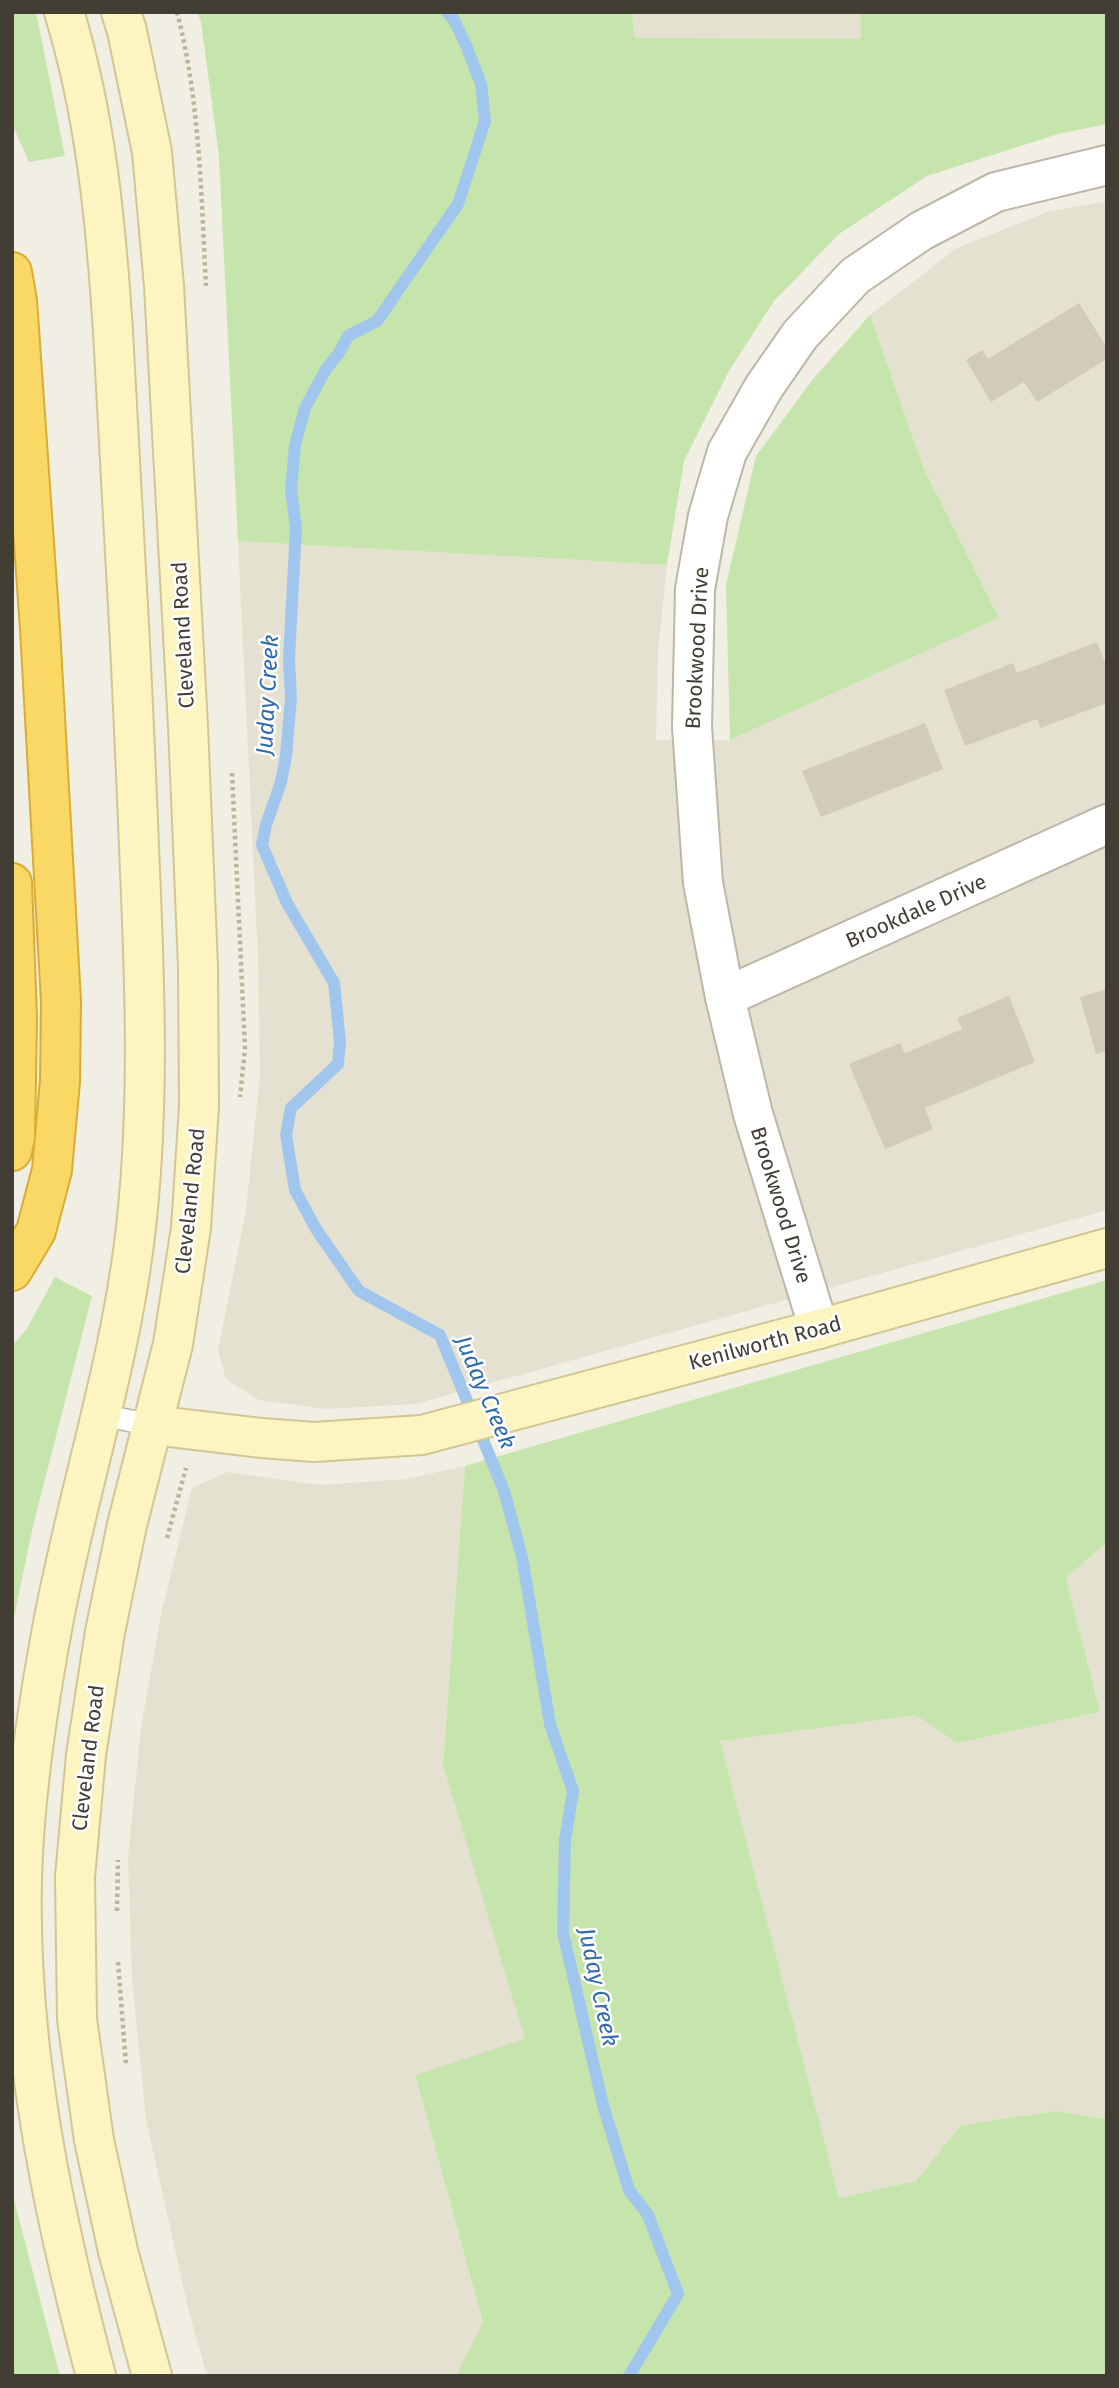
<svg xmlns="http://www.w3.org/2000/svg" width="1119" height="2388" font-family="'Fira Sans',sans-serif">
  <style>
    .residential { fill: #e5e1d1 }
    .green { fill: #c6e5ac }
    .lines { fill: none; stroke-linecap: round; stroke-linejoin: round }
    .stream { stroke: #a0c6ee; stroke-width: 12 }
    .building { fill: #d2cbb9 }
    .lane-casing { stroke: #bcb7a6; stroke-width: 24 }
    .street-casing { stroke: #bcb7a6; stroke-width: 42 }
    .secondary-casing { stroke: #d1c694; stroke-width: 42 }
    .highway-casing { stroke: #d9ad35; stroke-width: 42 }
    .path { stroke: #beb498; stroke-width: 4.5; stroke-dasharray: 3.5 3.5; stroke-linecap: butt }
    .lane { stroke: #fff; stroke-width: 21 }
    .street { stroke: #fff; stroke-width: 38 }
    .secondary { stroke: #fdf5c1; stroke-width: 38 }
    .highway { stroke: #fad865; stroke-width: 38 }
    .labels { text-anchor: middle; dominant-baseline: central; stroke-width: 5; stroke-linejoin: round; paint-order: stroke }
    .street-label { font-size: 21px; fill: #433e34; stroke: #fff }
    .water-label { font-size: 23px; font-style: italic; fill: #306bab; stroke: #fff }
  </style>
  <rect width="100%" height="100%" fill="#f1eee3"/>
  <g class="residential">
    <polygon points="632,12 860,12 862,39 633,38"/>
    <polygon points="1107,201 1107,1210 416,1404 326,1409 259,1400 226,1379 218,1350 246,1210 260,1075 258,959 238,541 667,565 658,652 656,740 730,740 999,618 923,467 870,315 957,248 1047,212"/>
    <polygon points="465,1466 443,1765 526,2039 415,2076 483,2324 456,2376 207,2376 188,2308 146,2120 132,1979 128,1857 141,1727 162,1610 192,1488 227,1472 320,1485 406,1479"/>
    <polygon points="1107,1542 1107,2119 1056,2111 961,2125 916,2181 839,2198 719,1740 916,1715 957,1743 1100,1712 1066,1578"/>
  </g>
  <g class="green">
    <polygon points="12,12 36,12 65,156 29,162 12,124"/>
    <polygon points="197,12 632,12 634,38 861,39 860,12 1107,12 1107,124 1058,134 927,176 839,234 774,301 729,371 684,461 667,565 238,541 219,156 201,22"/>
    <polygon points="870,315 923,467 999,618 730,740 726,585 756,456 814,378"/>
    <polygon points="55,1277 92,1296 33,1526 12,1627 12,1346 26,1330"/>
    <polygon points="1107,1280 1107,1542 1066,1578 1100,1712 957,1743 916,1715 720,1741 839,2198 916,2181 961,2125 1056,2111 1107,2119 1107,2376 456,2376 483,2323 415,2075 525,2039 443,1765 465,1466"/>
    <polygon points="12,2192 60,2376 12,2376"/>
  </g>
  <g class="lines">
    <polyline class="stream" points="447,12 454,20 466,45 481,84 485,121 458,204 377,321 348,336 339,353 326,369 305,408 295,445 291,490 296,527 289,659 291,698 286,756 281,782 266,825 262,845 287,903 334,983 340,1041 338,1064 291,1108 286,1135 295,1190 316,1229 359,1291 440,1335 504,1491 522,1557 550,1724 573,1791 565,1840 563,1933 603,2105 629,2190 648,2215 678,2294 629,2376"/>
  </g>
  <g class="building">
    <polygon points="1079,303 1107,348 1107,359 1037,402 1024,382 991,402 966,360 982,350 988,359"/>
    <polygon points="1097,642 1107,668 1107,703 1040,728 1037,719 965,746 944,690 1013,663 1017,673"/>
    <polygon points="925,723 943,769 821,817 802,771"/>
    <polygon points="1107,989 1107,1051 1096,1054 1080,997"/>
    <polygon points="1009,996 1035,1062 925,1108 933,1129 885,1149 849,1064 900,1043 905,1053 962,1029 957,1018"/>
  </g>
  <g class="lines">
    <g class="lane-casing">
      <polyline id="lane" points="101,1415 152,1425"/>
    </g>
    <g class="street-casing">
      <g id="street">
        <polyline points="725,997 1107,824"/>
        <polyline points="819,1329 753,1114 725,997 703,883 692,727 695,589 708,516 727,452 764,387 800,335 855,276 921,231 996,192 1107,165"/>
      </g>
    </g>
    <g class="secondary-casing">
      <g id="secondary">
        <path d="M64 12C96 116 106 224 113 332 118 411 122 491 126 571 132 671 136 771 140 871 145 987 149 1103 137 1218 123 1358 77 1492 52 1629 37 1711 24 1796 22 1879 18 2048 53 2214 96 2376"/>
        <polyline points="121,12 127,31 152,152 164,286 188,726 198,967 199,1106 191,1228 173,1344 127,1525 105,1632 86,1755 75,1877 77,2019 94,2140 118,2251 152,2376"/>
        <polyline points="152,1425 262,1438 314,1442 422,1435 819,1329 1107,1248"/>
      </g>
    </g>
    <g class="highway-casing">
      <g id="highway">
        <polyline points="12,272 17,301 40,629 61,1001 60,1081 52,1170 36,1231 12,1271"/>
        <polyline points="12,883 17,1018 15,1137 12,1151"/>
      </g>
    </g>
    <g class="path">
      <path d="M177 12C200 101 201 194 206 286"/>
      <polyline points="232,773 245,1048 240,1097"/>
      <polyline points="167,1538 186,1468"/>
      <polyline points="117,1911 118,1860"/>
      <polyline points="118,1962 126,2065"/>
    </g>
    <use href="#lane" class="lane"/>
    <use href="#street" class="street"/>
    <use href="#secondary" class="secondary"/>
    <use href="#highway" class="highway"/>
  </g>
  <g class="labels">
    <g class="street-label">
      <text transform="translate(183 635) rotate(-93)">Cleveland Road</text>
      <text transform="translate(697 648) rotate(-87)">Brookwood Drive</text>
      <text transform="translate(916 911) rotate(-24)">Brookdale Drive</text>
      <text transform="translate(190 1201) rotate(-84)">Cleveland Road</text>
      <text transform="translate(781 1205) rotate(73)">Brookwood Drive</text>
      <text transform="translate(765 1343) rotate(-15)">Kenilworth Road</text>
      <text transform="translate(88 1758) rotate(-83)">Cleveland Road</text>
    </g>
    <g class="water-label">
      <text transform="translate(267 695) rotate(-87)">Juday Creek</text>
      <text transform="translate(486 1392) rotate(67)">Juday Creek</text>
      <text transform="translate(599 1987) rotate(78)">Juday Creek</text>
    </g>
  </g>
  <rect width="1119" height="2388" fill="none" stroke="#433e34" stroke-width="28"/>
</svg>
